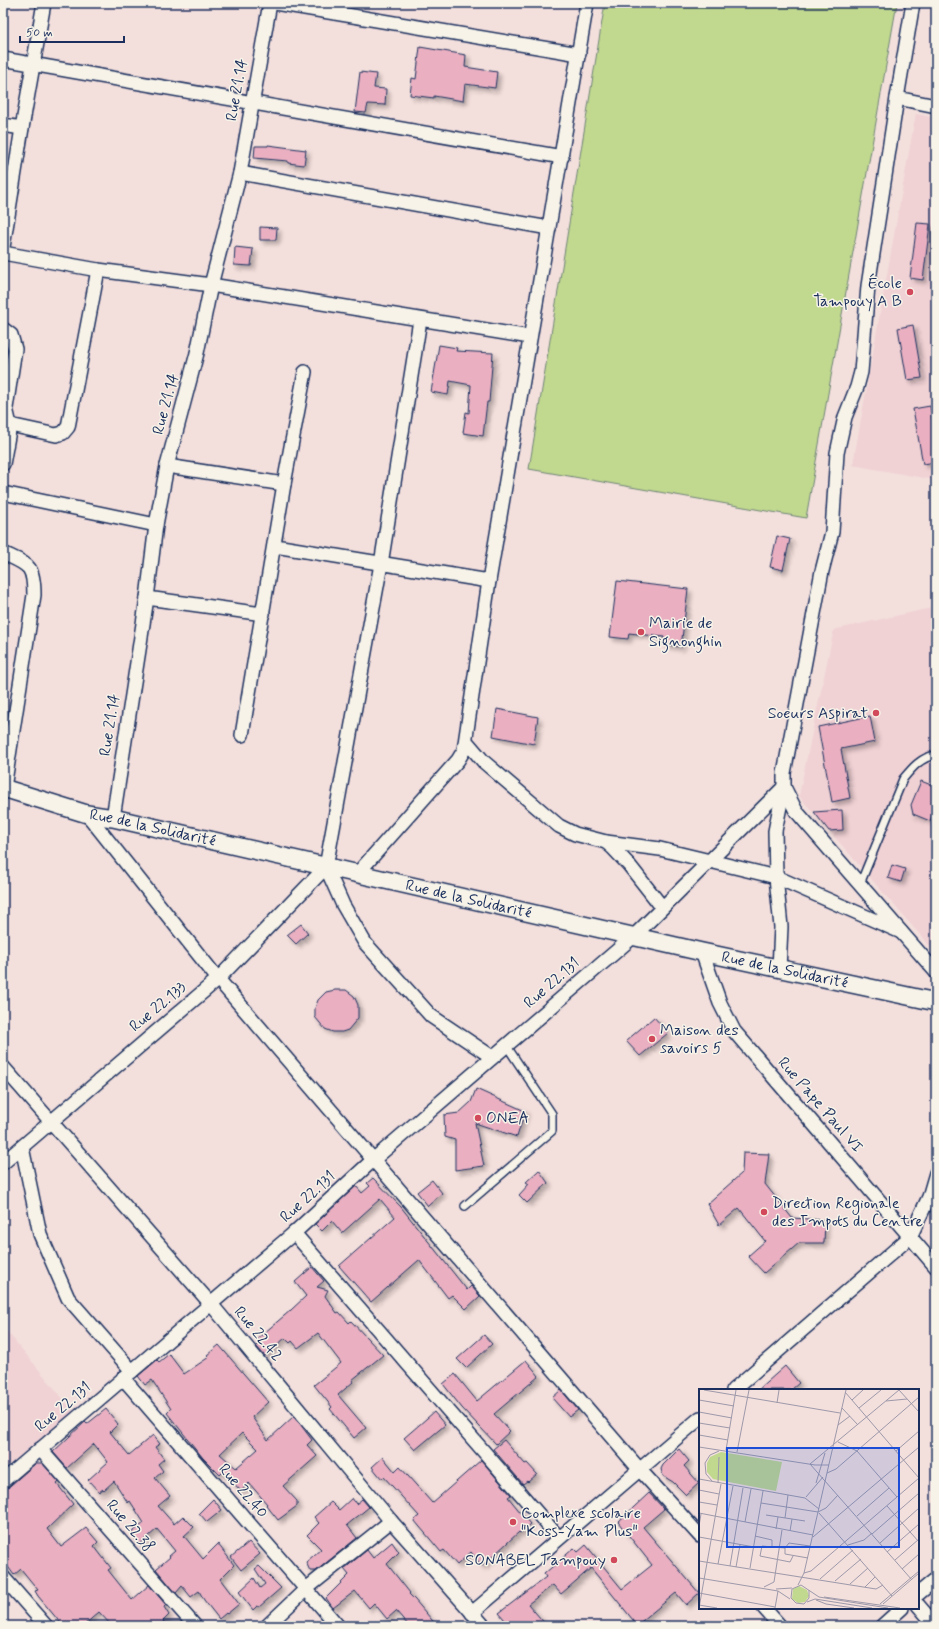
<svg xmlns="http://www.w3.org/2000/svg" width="939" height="1629" font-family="Mynerve,sans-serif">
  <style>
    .built { fill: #f0d1d4 }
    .green { fill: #c1d88f; stroke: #6e8476 }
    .building { fill: #eab0c1; stroke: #1b2f5e; fill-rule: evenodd; filter: url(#shadow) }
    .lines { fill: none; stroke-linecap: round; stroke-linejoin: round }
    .service-casing { stroke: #1b2f5e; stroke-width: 10 }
    .minor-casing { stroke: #1b2f5e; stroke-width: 16 }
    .tertiary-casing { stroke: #1b2f5e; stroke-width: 20 }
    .service { stroke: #f7f3e8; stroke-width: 7 }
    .minor { stroke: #f7f3e8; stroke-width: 13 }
    .tertiary { stroke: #f7f3e8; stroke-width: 17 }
    .poi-dot { fill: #d1495b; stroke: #f7f3e8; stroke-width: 1.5 }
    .labels { text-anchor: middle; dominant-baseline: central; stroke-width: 3; stroke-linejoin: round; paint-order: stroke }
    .street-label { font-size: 16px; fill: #1b2f5e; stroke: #f7f3e8 }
    .poi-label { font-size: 16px; fill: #1b2f5e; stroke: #f7f3e8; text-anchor: start }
    .inset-road { fill: none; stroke: #9d99aa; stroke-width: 1 }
    .view { fill: #1d4ed8; fill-opacity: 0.15; stroke: #1d4ed8; stroke-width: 2 }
    .inset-edge { fill: none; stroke: #1b2f5e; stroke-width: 2 }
  </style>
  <defs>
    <filter id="shadow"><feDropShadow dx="3.5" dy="3.5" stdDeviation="2" flood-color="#0004"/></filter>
  </defs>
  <rect width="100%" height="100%" fill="#f3dfdc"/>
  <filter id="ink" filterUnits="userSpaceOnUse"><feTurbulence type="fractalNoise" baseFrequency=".025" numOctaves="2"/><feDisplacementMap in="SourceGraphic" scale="8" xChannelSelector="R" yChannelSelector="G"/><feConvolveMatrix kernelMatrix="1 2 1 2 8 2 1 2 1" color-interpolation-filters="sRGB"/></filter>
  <g filter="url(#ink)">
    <g class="built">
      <polygon points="916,114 936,118 936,480 853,465"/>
      <polygon points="936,607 936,953 799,796 834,630"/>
      <polygon points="3,1327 73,1411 3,1470"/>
    </g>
    <polygon class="green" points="605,3 897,3 806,518 529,469"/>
    <g class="building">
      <polygon points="420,47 466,55 465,67 497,72 495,88 465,84 463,101 434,96 434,98 410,95 412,78 416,79"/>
      <polygon points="360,72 376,74 374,88 386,89 385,105 368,104 366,113 355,112"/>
      <polygon points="268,145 306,150 304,165 288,163 288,161 254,158 255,146 268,146"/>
      <polygon points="917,223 930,224 923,280 910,278"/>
      <polygon points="260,227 277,228 276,240 260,240"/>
      <polygon points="235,247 253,249 251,266 234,265"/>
      <polygon points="913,325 922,378 907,380 898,328"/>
      <polygon points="439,345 457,348 456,351 493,353 489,402 487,402 483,436 463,433 466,412 469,413 471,385 450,381 448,395 431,392"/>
      <polygon points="930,406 936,440 936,462 923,464 913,409"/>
      <polygon points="777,536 790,539 783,570 770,567"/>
      <polygon points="617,581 688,589 681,647 663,644 664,637 629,633 628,639 610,637"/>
      <polygon points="497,709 538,717 534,744 493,736"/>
      <polygon points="870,716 875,742 841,749 850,798 832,802 818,727"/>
      <polygon points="921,781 936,787 936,805 930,821 913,814 911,805"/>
      <polygon points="842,810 843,830 829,831 814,812"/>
      <polygon points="892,865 905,869 901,882 888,878"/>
      <polygon points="301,924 308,933 296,944 287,935"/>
      <polygon points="335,990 346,990 354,996 358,1005 358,1018 348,1030 342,1032 333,1032 325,1029 315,1017 315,1008 318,1000 326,992"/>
      <polygon points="654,1017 668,1033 640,1056 626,1041"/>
      <polygon points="476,1089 525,1111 517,1137 475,1123 484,1166 455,1170 455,1140 445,1137 444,1115 459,1113 471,1102"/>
      <polygon points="743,1153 769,1154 765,1184 792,1218 825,1220 824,1243 799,1243 764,1273 748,1256 765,1241 739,1208 719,1225 707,1204 742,1173"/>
      <polygon points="539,1170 548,1183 527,1203 519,1195 529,1184 526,1182"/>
      <polygon points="373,1178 401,1207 467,1290 471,1286 480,1296 466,1309 452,1295 448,1298 419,1260 371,1302 339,1266 395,1217 380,1199 342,1233 332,1221 322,1231 315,1224 356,1186 362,1193 370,1186 367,1183"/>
      <polygon points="432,1180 442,1193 428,1206 417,1192"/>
      <polygon points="312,1267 324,1281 317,1287 328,1290 325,1296 337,1313 339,1312 349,1323 351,1321 383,1355 352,1380 353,1382 338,1395 366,1428 354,1438 330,1409 332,1407 314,1385 341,1363 318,1333 298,1348 292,1341 290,1343 285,1338 265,1356 256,1346 261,1343 257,1339 291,1310 306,1296 295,1282"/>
      <polygon points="484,1335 492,1344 466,1368 457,1359"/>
      <path d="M219 1345 268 1402 252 1417 268 1440 294 1416 312 1440 307 1445 317 1456 283 1486 297 1501V1506L278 1520 266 1505 267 1504 249 1483 241 1491 223 1472 220 1475 203 1458 167 1413 171 1409 152 1380 145 1385 138 1376 157 1360 159 1362 169 1354 184 1374 209 1357 207 1355ZM242 1433 258 1449 236 1468 220 1454Z"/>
      <polygon points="526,1360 539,1376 494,1414 510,1431 496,1444 462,1408 443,1384 455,1374 477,1401"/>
      <polygon points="785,1366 799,1383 791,1390 758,1390"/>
      <polygon points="561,1390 578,1410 569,1417 552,1398"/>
      <polygon points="106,1409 118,1424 110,1432 129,1455 153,1435 160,1444 155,1447 164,1459 158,1464 163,1471 155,1478 170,1496 158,1506 174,1524 183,1516 194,1527 184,1536 203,1559 218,1544 234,1565 220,1579 239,1604 227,1614 226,1613 219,1619 204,1600 199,1591 191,1597 182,1586 176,1593 156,1569 170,1557 169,1556 175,1551 157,1529 140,1544 131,1533 144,1523 130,1501 128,1503 114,1481 104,1490 103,1489 99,1492 88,1480 108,1462 94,1444 67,1468 53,1452 85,1422 87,1424"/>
      <polygon points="434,1412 445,1425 415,1450 404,1438"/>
      <polygon points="504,1440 525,1464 527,1463 537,1474 528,1482 527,1481 523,1484 493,1449"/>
      <polygon points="679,1449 689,1461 684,1466 699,1483 686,1495 673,1482 663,1476 661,1469 663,1465"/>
      <polygon points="383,1457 395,1472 400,1467 432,1503 481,1460 511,1495 508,1497 530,1524 520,1533 519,1532 482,1566 471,1552 457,1565 444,1550 441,1552 414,1520 419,1516 384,1477 382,1479 372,1467"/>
      <polygon points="36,1463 42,1463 59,1482 57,1484 73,1504 47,1529 61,1547 86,1528 98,1542 94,1546 111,1568 108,1570 132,1600 149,1585 166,1605 164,1607 169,1615 163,1621 167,1626 112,1626 99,1612 83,1626 63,1626 38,1596 35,1591 38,1590 21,1569 14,1575 3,1560 3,1492"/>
      <polygon points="649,1493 664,1509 643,1527 699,1593 686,1605 676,1593 637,1625 591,1568 561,1594 553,1585 528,1604 547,1626 510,1626 499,1613 546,1577 544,1574 574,1548 578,1552 586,1545 622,1589 652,1565 618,1522"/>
      <polygon points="352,1498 356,1504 362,1499 369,1507 347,1525 357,1538 316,1571 310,1571 306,1562 321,1549 307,1535 319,1523 314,1517 331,1502 339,1510"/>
      <polygon points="213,1499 222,1510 207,1522 199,1513"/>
      <polygon points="249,1542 260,1554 241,1570 231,1557"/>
      <polygon points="392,1542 399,1552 387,1564 410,1593 409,1594 415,1600 437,1626 409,1626 396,1611 387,1619 374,1603 369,1608 355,1591 333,1608 326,1598 349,1575 344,1569 367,1550 373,1558"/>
      <polygon points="259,1566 281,1588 259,1607 257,1606 253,1610 239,1592 254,1578 260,1588 265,1584 255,1569"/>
    </g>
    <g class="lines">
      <g class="service-casing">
        <g id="service">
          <path d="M860 884 903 779C912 768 921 757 936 755"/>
          <polyline points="465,1206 552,1131 552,1114 506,1045"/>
        </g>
      </g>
      <g class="minor-casing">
        <g id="minor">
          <polyline points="275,3 579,54"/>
          <polyline points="3,59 562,157"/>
          <polyline points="897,98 936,106"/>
          <polyline points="3,125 22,128"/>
          <polyline points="240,173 549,228"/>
          <polyline points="3,247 22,128 44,3"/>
          <polyline points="3,253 98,270 211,285 530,337"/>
          <polyline points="420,320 381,564 326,867 343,905 365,943 431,1016 492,1057"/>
          <polyline points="3,329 11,335 15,349 6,408 10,425 3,464"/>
          <polyline points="10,425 56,435 63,433 68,427 98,270"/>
          <polyline points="167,466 284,484"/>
          <polyline points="3,493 156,525"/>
          <polyline points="275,546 489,581"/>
          <path d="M3 553C28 565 34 564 34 595L4 788"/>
          <polyline points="147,598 263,614"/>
          <polyline points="242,735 284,484 305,372"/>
          <polyline points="466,741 484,762 559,826 575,834 606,842 613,848 629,865 662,907"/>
          <polyline points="784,787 796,811 936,972"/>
          <polyline points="87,814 218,979 640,1470 700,1536"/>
          <polyline points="113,818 147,598 156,525 167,466 197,353 211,285 240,173 270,3"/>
          <polyline points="606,842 660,849 776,877 901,932"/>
          <polyline points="357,874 458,760 464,750 489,581 587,3"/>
          <polyline points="702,952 720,1003 734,1031 936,1267"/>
          <polyline points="779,969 781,927 776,877 775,831 784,787 784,773 822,571 832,532 837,453 845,417 857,387 861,372 868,286 897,98 913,3"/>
          <polyline points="3,1067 211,1304 391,1521 484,1626"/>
          <polyline points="22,1147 40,1234 68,1298 132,1371"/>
          <polyline points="3,1163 218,979 326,867"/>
          <polyline points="294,1233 559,1538"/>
          <polyline points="123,1378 338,1626"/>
          <polyline points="733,1390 910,1237 929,1197 936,1173"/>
          <polyline points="40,1449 195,1626"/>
          <polyline points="3,1481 294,1233 373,1160 634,936 784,787"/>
          <polyline points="3,1577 46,1626"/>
          <polyline points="918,1594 936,1579"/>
          <polyline points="918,1605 936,1626"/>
          <polyline points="764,1608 780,1626"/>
          <polyline points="472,1613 700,1418"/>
          <polyline points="267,1626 306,1589 391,1521"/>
          <polyline points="882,1626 902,1608"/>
        </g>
      </g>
      <g class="tertiary-casing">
        <g id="tertiary">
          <path id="s1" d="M3 788 87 814 113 818 702 952 936 1002"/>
        </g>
      </g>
      <use href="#service" class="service"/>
      <use href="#minor" class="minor"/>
      <use href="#tertiary" class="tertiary"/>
    </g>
  </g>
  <g class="poi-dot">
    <circle cx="910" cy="292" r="4"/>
    <circle cx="641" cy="632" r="4"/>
    <circle cx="876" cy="713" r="4"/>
    <circle cx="652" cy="1039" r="4"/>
    <circle cx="478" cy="1118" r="4"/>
    <circle cx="764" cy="1212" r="4"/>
    <circle cx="513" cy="1522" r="4"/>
    <circle cx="614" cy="1560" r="4"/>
  </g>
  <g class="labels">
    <g class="street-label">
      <text transform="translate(237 90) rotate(-80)">Rue 21.14</text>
      <text transform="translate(166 404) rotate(-75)">Rue 21.14</text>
      <text transform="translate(110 725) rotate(-81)">Rue 21.14</text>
      <text stroke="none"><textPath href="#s1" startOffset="155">Rue de la Solidarité</textPath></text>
      <text stroke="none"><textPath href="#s1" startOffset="479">Rue de la Solidarité</textPath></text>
      <text stroke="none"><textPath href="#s1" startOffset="803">Rue de la Solidarité</textPath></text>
      <text transform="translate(552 983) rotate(-41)">Rue 22.131</text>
      <text transform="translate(158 1007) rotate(-40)">Rue 22.133</text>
      <text transform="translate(820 1105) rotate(49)">Rue Pape Paul VI</text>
      <text transform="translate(308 1197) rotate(-42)">Rue 22.131</text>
      <text transform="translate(258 1334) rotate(50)">Rue 22.42</text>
      <text transform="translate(63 1407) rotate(-40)">Rue 22.131</text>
      <text transform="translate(243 1491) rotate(49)">Rue 22.40</text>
      <text transform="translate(130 1526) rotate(49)">Rue 22.38</text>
    </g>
    <g class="poi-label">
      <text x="902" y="283" text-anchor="end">École<tspan x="902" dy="18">Tampouy A B</tspan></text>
      <text x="649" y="623">Mairie de<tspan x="649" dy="18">Signonghin</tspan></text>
      <text x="868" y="713" text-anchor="end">Soeurs Aspirat</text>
      <text x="660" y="1030">Maison des<tspan x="660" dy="18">savoirs 5</tspan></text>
      <text x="486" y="1118">ONEA</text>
      <text x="772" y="1203">Direction Regionale<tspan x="772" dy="18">des Impots du Centre</tspan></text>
      <text x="521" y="1513">Complexe scolaire<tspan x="521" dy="18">"Koss-Yam Plus"</tspan></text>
      <text x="606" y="1560" text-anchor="end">SONABEL Tampouy</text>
    </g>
  </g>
  <g transform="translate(699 1389)">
    <rect width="220" height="220" fill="#f3dfdc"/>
    <path d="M22 63 83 73 77 102 14 90 8 83V74L11 68ZM100 197 108 201 110 207 106 213 99 214 93 210 94 200Z" fill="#c1d88f"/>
    <path class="inset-road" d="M5 1 141 24M200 1 220 23M0 11 35 17M153 11 164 1M187 12 208 10M78 14 80 1M143 19 159 36M160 19 182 1M0 23 33 29M0 34 31 39M139 36 151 27M0 46 29 51M139 53 158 62 198 108M0 58 116 76H130M27 61 37 1M197 62 220 42M38 63 50 1M111 75 213 191M111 75 200 1M128 84 137 80 220 8M0 90 106 109 120 120M13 92 7 85 6 74 11 66 20 62M19 94 20 68M117 94 126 64M0 101 20 105M107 108 124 88M0 113 18 116M62 114 119 123 127 119 139 106M188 117 220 153M0 124 114 146M120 124 193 207M67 126 106 132M158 127 190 99M86 129 89 106M46 133 52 100M0 137 2 125M77 140 79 128M91 142 93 130M173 145 220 104M56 147 73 151V157M0 148 55 158M114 148 220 58M181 154 220 119M149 156 165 151 173 144M86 159 63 157 61 167 91 173 94 167M188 163 220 135M109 169 86 165V159L90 154 111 157M196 171 220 150M0 172 177 200 184 196M19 175 34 97M31 177 44 99M37 178 41 156M51 179 64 102M203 180 220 165M105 184 112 182 220 89 146 3M0 189 79 202 91 210M121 190 154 161M136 192 162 170M151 195 169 179M99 196 105 184 147 1M65 198 75 193 83 141M166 198 176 188M77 200 93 199M110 201V209L105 215 97 214 92 209 93 200 102 196 120 208 189 219M0 204 76 218M125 208 201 219M117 211 127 215 155 219M108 213 116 210 173 219M181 215 220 182M184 215 220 184M0 216 18 219M0 219 22 95M76 219 79 202"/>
    <path class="view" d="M28 59H200V158H28Z"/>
    <rect width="220" height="220" class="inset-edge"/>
  </g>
  <rect width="939" height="1629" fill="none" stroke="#f7f3e8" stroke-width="16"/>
  <rect x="8" y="8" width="923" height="1613" fill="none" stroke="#1b2f5e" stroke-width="1.5" filter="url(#ink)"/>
  <path d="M20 36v6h104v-6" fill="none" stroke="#1b2f5e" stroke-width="2"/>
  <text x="26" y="36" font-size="12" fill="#1b2f5e" stroke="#f7f3e8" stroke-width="3" paint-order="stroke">50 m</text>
</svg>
